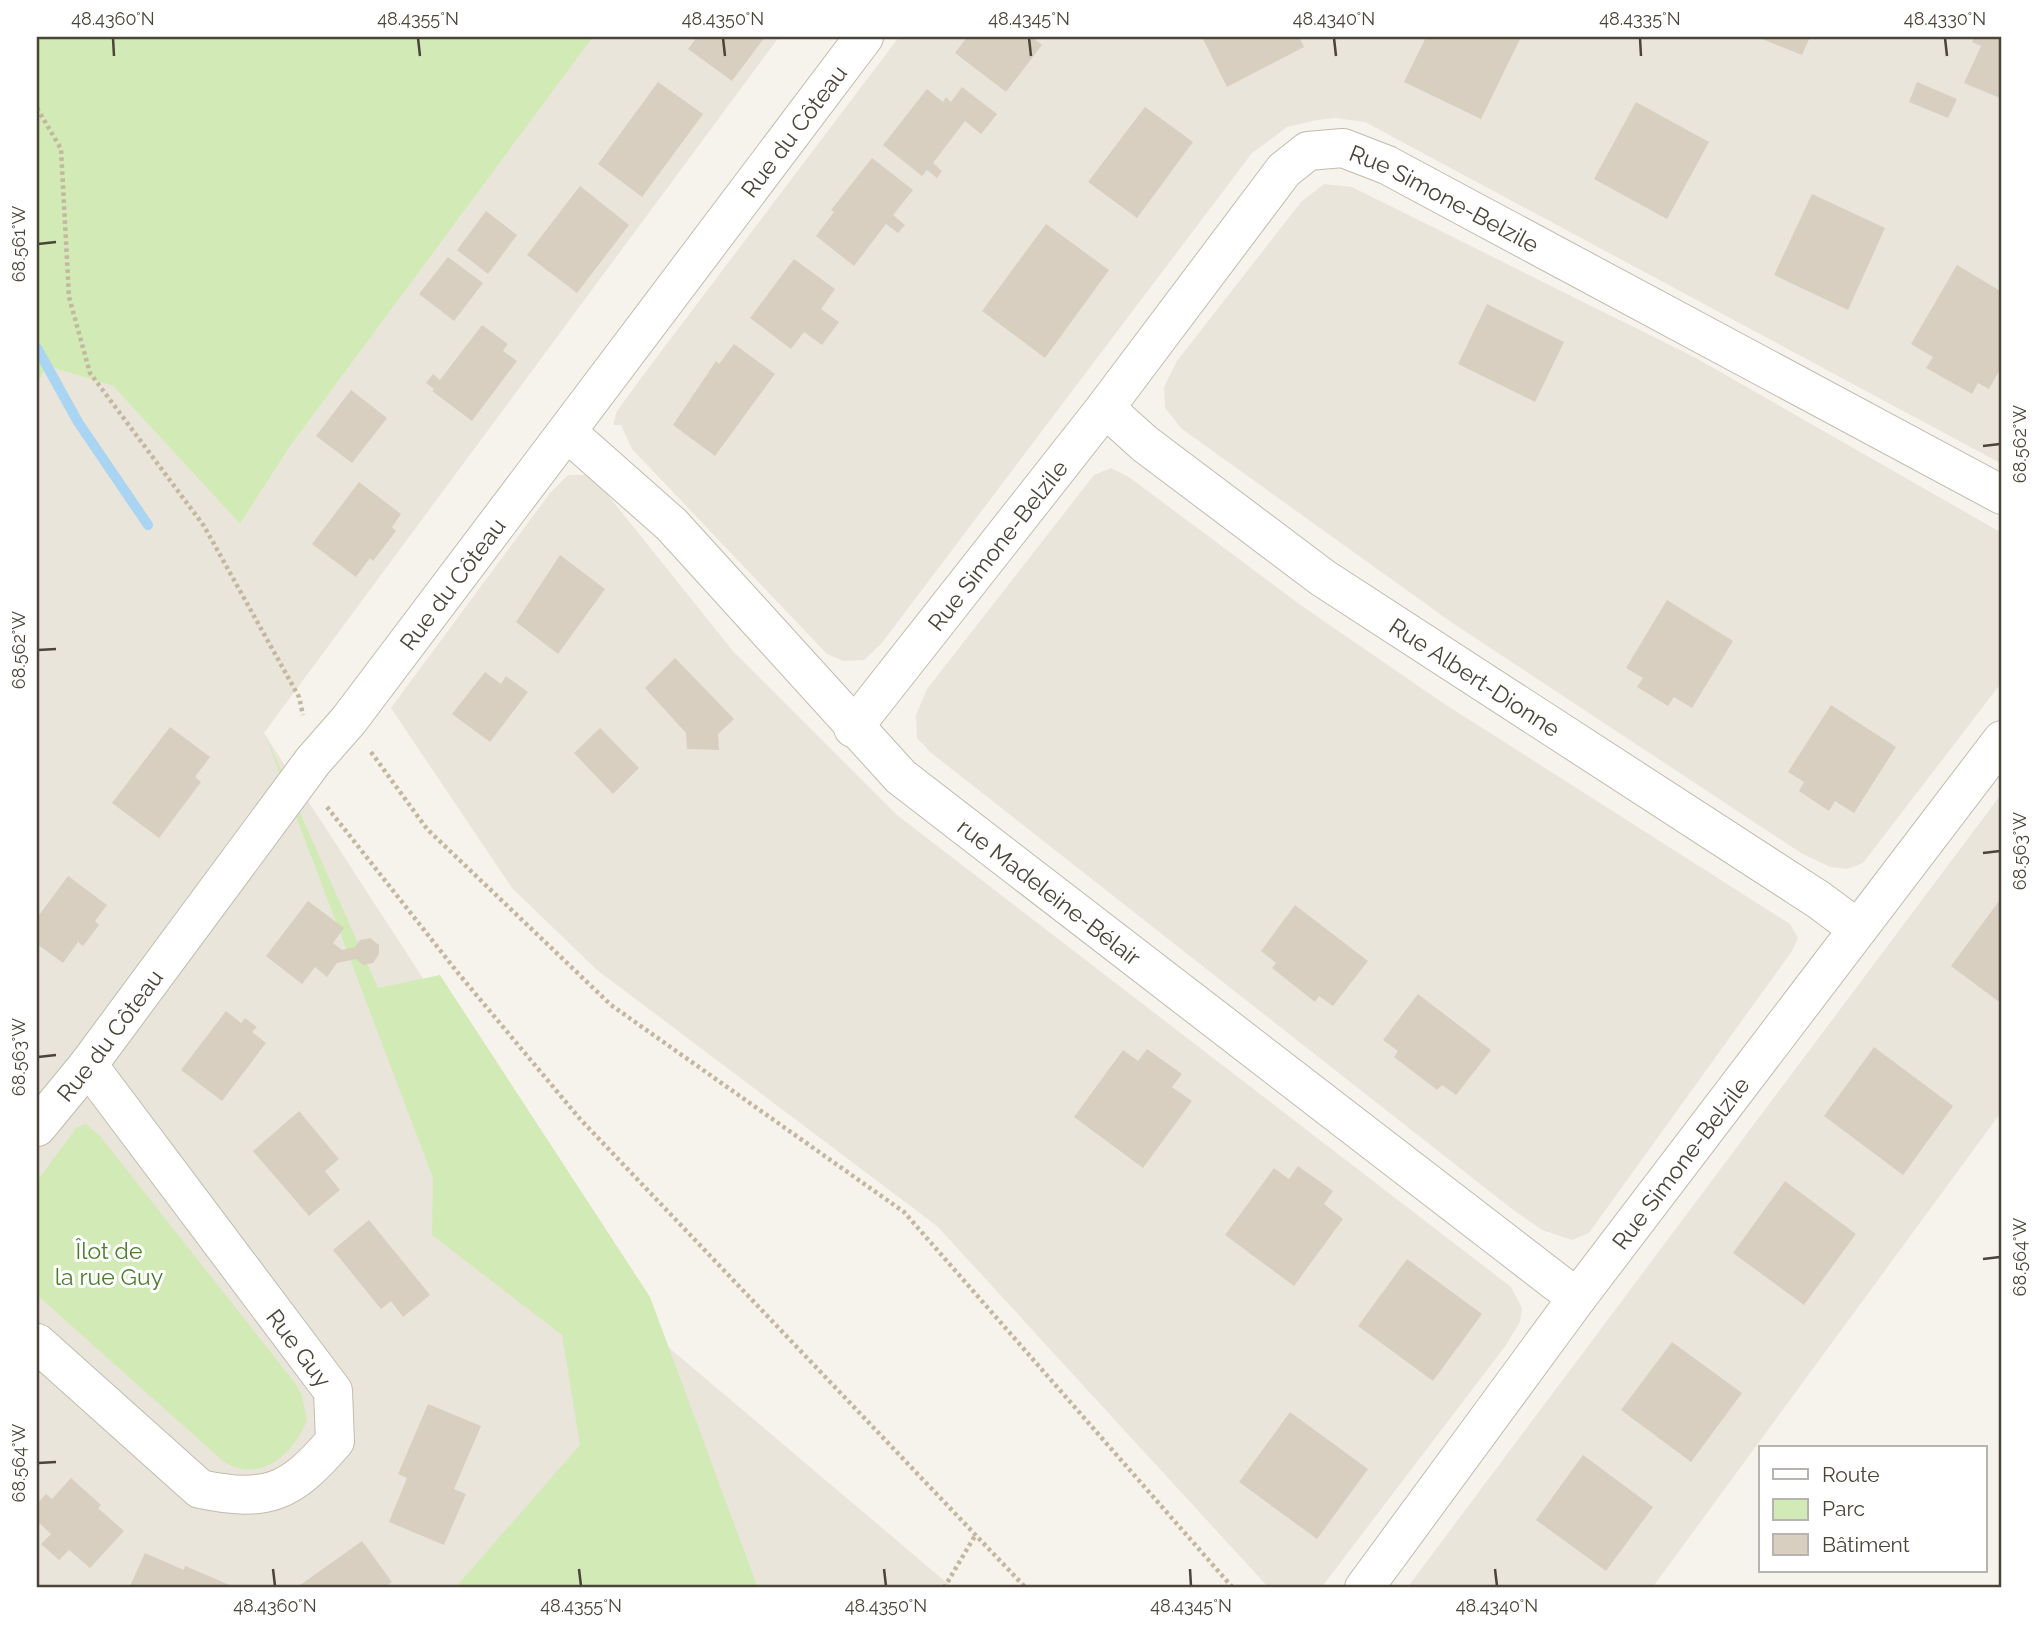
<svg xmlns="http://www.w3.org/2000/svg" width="2039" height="1625" font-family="Raleway,sans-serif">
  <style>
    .residential { fill: #eae5da }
    .green { fill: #d2eab5 }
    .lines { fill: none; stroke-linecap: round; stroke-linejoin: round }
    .stream { stroke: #a9d4f2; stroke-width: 10 }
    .building { fill: #d8cfc1 }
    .minor-casing { stroke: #c2bbae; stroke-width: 40 }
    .path { stroke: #c4b79f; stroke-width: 4.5; stroke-dasharray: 3.5 3.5; stroke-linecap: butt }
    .minor { stroke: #fff; stroke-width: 38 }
    .ticks { fill: none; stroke: #4b4439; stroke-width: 2.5 }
    .labels { text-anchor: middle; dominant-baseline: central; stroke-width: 6; stroke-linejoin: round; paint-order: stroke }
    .street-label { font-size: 23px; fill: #4b4439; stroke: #fff }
    .park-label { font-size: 23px; fill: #4a7f2a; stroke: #fff }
    .neatline { fill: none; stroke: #4b4439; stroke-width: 2.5 }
    .ticks-label { font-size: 18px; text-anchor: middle; fill: #4b4439 }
  </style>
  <rect width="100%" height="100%" fill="#f6f3ec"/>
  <g class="residential">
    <polygon points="593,37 779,37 264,733 654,1335 953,1588 37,1588 37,384 47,366 113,386 240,524 291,445"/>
    <polygon points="899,37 2002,37 2002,464 1365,122 1335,118 1317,120 1287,127 1252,153 881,644 864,660 843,661 827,654 632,449 621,425 613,425 617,411 647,370"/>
    <polygon points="1324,184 1352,187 1696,358 2002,533 2002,682 1863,863 1847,869 1830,867 1801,853 1451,622 1182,429 1165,408 1164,387 1177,361 1301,202"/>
    <polygon points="1111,468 1129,477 1302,606 1443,703 1790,924 1798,938 1792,951 1589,1233 1572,1240 1542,1230 1512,1209 930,752 917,738 916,715 927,689 1094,475"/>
    <polygon points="568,475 586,475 599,484 733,651 897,815 1511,1287 1522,1308 1520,1322 1506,1345 1321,1588 1269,1588 937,1226 597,970 512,888 391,708 550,493"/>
    <polygon points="2002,793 2002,1111 1652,1588 1407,1588"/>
  </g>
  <g class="green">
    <polygon points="37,37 593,37 291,445 240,524 113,386 47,366 37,384"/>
    <polygon points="264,732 378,988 440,975 650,1297 758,1588 455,1588 580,1445 562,1335 432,1235 433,1178"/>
    <path d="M86 1124 100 1136 295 1383 302 1396 307 1420C293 1455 259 1485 223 1461L37 1295V1181L77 1127Z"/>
  </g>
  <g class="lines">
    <polyline class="stream" points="37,348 78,422 148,525"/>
  </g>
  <g class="building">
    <polygon points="697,37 765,37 732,81 688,49"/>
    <polygon points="967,37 1032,37 1042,45 1006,92 955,53"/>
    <polygon points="1202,37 1299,37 1304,47 1227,87"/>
    <polygon points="1426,37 1520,39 1481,119 1404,82"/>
    <polygon points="1763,37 1810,37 1802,55 1762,39"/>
    <polygon points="1974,37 2002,37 2002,99 1964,83 1981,46 1972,42"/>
    <polygon points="658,82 703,114 642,197 598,164"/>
    <polygon points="1917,82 1957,99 1948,118 1909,102"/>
    <polygon points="962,87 997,114 981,134 965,121 933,163 942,171 937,178 927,170 922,176 883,145 927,89 943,102 946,97 951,102"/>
    <polygon points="1636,102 1709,142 1667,219 1594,179"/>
    <polygon points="1145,107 1193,142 1137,218 1088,182"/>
    <polygon points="872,158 913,190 893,215 905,225 898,233 886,224 854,266 816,236 834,212 831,210"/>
    <polygon points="580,186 629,225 577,293 527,255"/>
    <polygon points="1812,194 1885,228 1848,310 1774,275"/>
    <polygon points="486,211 517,235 488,274 457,250"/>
    <polygon points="1046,224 1109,270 1045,358 982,311"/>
    <polygon points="448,257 483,283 454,321 419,294"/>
    <polygon points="794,259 835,289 821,309 839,322 822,345 804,332 791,349 750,318"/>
    <polygon points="1957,265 2002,292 2002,366 1989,389 1978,383 1972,394 1926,368 1933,357 1911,344"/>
    <polygon points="1487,304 1564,342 1535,402 1458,364"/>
    <polygon points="482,325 508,344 503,351 517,361 472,421 432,391 434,389 426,383 433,374 440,380"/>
    <polygon points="734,344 775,374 715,456 673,425 716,361 719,364"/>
    <polygon points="351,390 387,418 352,463 316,436"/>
    <polygon points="359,482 401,514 392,527 396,531 373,561 370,558 356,577 312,544"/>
    <polygon points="560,555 605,589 558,654 516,622"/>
    <polygon points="1667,600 1733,641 1692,708 1674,697 1668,706 1637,687 1643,678 1626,668"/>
    <polygon points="675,658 734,719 718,734 719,750 687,749 686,733 645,688"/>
    <polygon points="485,672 501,684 506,676 528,692 490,742 452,714"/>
    <polygon points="1831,705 1896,747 1854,813 1835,801 1829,811 1799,791 1804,782 1788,772"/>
    <polygon points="170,727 210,757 195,777 201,782 159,838 112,803"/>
    <polygon points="600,728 639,768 613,794 574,753"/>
    <polygon points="68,876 107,905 95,921 99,925 83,946 78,942 63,963 37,944 37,918"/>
    <polygon points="2002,897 2002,1004 1951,966"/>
    <polygon points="308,901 344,928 333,943 342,950 355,947 360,940 370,938 379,945 379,954 373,963 363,965 356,959 337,963 327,977 315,967 302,984 266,956"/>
    <polygon points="1295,905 1368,961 1333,1006 1319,996 1315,1002 1272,968 1276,963 1261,951"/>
    <polygon points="1418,994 1491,1050 1456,1095 1442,1085 1437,1090 1394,1057 1398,1051 1383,1040"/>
    <polygon points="226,1011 241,1023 245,1018 257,1027 252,1032 266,1043 222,1101 181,1070"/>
    <polygon points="1874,1047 1953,1106 1903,1175 1824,1116"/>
    <polygon points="1147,1049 1182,1074 1172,1087 1192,1101 1143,1168 1074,1117 1123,1050 1138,1061"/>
    <polygon points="299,1111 339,1159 325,1171 340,1190 309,1216 253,1151"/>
    <polygon points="1298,1166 1333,1191 1324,1204 1343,1219 1294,1286 1225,1235 1274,1168 1289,1179"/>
    <polygon points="1785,1181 1856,1234 1804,1305 1733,1253"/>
    <polygon points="369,1220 430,1295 403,1317 391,1301 381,1309 333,1250"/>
    <polygon points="1407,1259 1482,1314 1433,1381 1358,1326"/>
    <polygon points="1672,1342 1742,1393 1691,1462 1621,1410"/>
    <polygon points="428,1404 481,1426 454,1489 466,1494 444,1545 389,1522 407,1478 398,1474"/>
    <polygon points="1290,1412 1368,1469 1317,1539 1239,1482"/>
    <polygon points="1583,1455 1653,1507 1606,1571 1536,1520"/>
    <polygon points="71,1478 101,1505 98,1508 124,1531 90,1568 69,1550 59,1560 41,1544 51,1534 37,1521 37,1504 46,1494 52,1499"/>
    <polygon points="362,1541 392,1582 383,1588 296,1588"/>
    <polygon points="145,1553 184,1570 185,1566 237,1588 129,1588"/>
  </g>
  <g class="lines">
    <g class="minor-casing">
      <g id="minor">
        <path id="s1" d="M1105 408 1145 444 1323 578 1819 900 1858 929"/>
        <path id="s2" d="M568 433 672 525 901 777 1577 1298"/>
        <path id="s3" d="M853 728 1105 408 1284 170 1308 151 1343 148 1387 165 2002 495"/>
        <path id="s4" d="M37 1127 88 1065 313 761 349 720 864 37"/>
        <path d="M37 1343 200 1489C268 1503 290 1493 335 1441L333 1391 88 1065"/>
        <path id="s5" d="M1364 1588 1577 1298 2002 740"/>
      </g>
    </g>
    <g class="path">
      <polyline points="37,108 61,149 69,297 90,373 204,526 299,697 303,715"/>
      <polyline points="371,752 427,829 611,1005 904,1212 1233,1588"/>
      <polyline points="327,807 458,973 580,1119 1026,1588"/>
      <polyline points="944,1588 976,1534"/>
    </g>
    <use href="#minor" class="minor"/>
  </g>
  <path class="ticks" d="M113 38 114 56M418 38 420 56M723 38 725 56M1029 38 1031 56M1334 38 1336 56M1640 38 1641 56M1945 38 1947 56M38 244 56 242M1983 446 2000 444M38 650 56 649M1983 853 2000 851M38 1057 56 1055M1983 1259 2000 1257M38 1463 56 1462M273 1569 275 1586M579 1569 581 1586M884 1569 886 1586M1190 1569 1191 1586M1495 1569 1497 1586"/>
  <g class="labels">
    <g class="street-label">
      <text stroke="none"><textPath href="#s4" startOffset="1251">Rue du Côteau</textPath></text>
      <text stroke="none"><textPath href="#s3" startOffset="884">Rue Simone-Belzile</textPath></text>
      <text stroke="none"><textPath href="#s3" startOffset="233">Rue Simone-Belzile</textPath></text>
      <text stroke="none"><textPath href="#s4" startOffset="684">Rue du Côteau</textPath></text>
      <text stroke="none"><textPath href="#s1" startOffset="458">Rue Albert-Dionne</textPath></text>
      <text stroke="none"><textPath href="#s2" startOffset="667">rue Madeleine-Bélair</textPath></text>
      <text stroke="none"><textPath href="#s4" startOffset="117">Rue du Côteau</textPath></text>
      <text stroke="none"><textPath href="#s5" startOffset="530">Rue Simone-Belzile</textPath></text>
      <text transform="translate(299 1348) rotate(53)">Rue Guy</text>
    </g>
    <g class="park-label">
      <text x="109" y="1250">Îlot de<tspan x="109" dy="26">la rue Guy</tspan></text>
    </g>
  </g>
  <rect width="2039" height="1625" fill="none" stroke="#ffffff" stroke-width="77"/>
  <rect x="1759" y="1446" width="228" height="126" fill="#ffffff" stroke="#b7b4b0" stroke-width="2"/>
  <rect x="1773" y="1469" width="35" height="10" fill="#ffffff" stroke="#b7b4b0" stroke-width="2"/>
  <text x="1822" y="1482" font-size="21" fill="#4b4439">Route</text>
  <rect x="1773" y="1499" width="35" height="21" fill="#d2eab5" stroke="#b7b4b0" stroke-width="2"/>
  <text x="1822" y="1516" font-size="21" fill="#4b4439">Parc</text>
  <rect x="1773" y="1534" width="35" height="21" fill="#d8cfc1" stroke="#b7b4b0" stroke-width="2"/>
  <text x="1822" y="1552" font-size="21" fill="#4b4439">Bâtiment</text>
  <rect x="38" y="38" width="1962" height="1548" class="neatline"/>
  <g class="ticks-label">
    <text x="113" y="25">48.4360°N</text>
    <text x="418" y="25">48.4355°N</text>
    <text x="723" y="25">48.4350°N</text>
    <text x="1029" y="25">48.4345°N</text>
    <text x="1334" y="25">48.4340°N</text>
    <text x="1640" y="25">48.4335°N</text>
    <text x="1945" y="25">48.4330°N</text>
    <text transform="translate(19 244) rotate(-90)" y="6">68.561°W</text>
    <text transform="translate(2020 444) rotate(-90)" y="6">68.562°W</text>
    <text transform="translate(19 650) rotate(-90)" y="6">68.562°W</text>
    <text transform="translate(2020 851) rotate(-90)" y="6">68.563°W</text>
    <text transform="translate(19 1057) rotate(-90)" y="6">68.563°W</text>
    <text transform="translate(2020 1257) rotate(-90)" y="6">68.564°W</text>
    <text transform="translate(19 1463) rotate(-90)" y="6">68.564°W</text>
    <text x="275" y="1612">48.4360°N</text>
    <text x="581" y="1612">48.4355°N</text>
    <text x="886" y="1612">48.4350°N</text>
    <text x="1191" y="1612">48.4345°N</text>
    <text x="1497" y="1612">48.4340°N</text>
  </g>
</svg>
